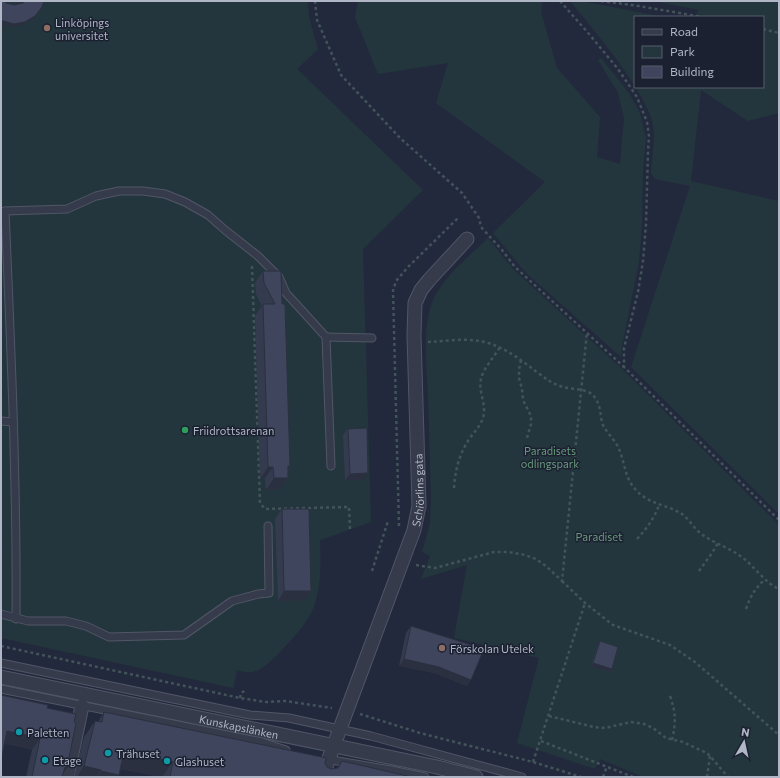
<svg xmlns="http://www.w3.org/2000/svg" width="780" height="778" font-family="Commissioner,sans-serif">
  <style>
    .green { fill: #24363d }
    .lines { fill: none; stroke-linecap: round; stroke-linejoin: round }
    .service-casing { stroke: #515667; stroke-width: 9 }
    .minor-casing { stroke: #515667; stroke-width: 15 }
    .path { stroke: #42535a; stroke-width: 2.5; stroke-dasharray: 3 3; stroke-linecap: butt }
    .service { stroke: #363b4c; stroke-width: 7 }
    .minor { stroke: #363b4c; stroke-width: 13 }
    .wall { fill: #353b4f }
    .shaded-wall { fill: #2b3040 }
    .building { fill: #3e455c; stroke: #2b3040 }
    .education-dot { fill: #8d6e63; stroke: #1b2131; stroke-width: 1.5 }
    .leisure-dot { fill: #2e9e5b; stroke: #1b2131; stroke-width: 1.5 }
    .culture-dot { fill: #0f9aa8; stroke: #1b2131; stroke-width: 1.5 }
    .labels { text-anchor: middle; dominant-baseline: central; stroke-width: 3; stroke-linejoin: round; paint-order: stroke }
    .poi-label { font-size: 11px; fill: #b1b6c7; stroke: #1b2131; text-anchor: start }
    .park-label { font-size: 11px; fill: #68997b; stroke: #1b2131 }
    .street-label { font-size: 11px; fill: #b1b6c7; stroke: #1b2131 }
  </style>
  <rect width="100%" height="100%" fill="#22293c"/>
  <g class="green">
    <path d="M1 1H308L309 17 318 49 297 69 423 190 363 249 371 522 320 540C321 567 322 600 305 623 298 633 289 642 281 651 273 659 263 670 252 672 247 673 241 671 237 670L233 688 1 638Z"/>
    <polygon points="358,1 542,1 541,12 557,68 600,117 597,157 620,164 624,118 618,93 598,60 601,58 629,93 640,113 646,138 643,171 642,225 639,262 622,346 621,357 526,273 493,233 545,182 436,103 448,63 378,74 355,17"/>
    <path d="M570 1H581L664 17H635V87H763V17H695L699 10 653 1H779V113L748 121 701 90 691 181 779 201V514L631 367 690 186 655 179 651 173C652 156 656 137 652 121 649 109 642 99 636 88 617 57 593 29 570 1Z"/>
    <path d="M488 238 513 269 619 366 779 525V777H643L600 759 595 769 517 743 539 658 454 638 467 565 421 579 430 556 422 552 430 523 431 499C430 465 429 430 428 396 427 365 421 324 435 296 447 273 470 256 488 238Z"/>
  </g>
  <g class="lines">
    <g class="service-casing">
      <g id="service">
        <polyline points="5,211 67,209 96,196 119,191 143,191 165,194 185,202 208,215 225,230 258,256 279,277 286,293 326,337 331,466"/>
        <path d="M1 212 5 211C11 347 17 483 16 619"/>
        <polyline points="326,337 372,338"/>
        <polyline points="1,421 13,422"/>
        <polyline points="1,614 28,621 66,621 86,626 109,637 184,635 232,601 258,594 269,593 268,526"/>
        <polyline points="1,663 250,715 289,718 371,736 522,777"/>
        <polyline points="1,689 262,742 286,750"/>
        <polyline points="326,759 391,770 425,777"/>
      </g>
    </g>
    <g class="minor-casing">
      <g id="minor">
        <path id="s1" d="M1 677 437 767 476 777"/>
        <polyline points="67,777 82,706"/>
        <path id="s2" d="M322 777 414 530 419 506 414 335 415 303 421 290 429 280 467 239"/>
      </g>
    </g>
    <g class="path">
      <polyline points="315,1 317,20 341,75 400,138 462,193 479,218 481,227 502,250 515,267 624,367"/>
      <polyline points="560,1 589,34 618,69 637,97 647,122 649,136 648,151 646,224 643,261 638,292 624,348 624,367 779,520"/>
      <polyline points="601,1 639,6 702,17"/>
      <polyline points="763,29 779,33"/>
      <polyline points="252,266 260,503 265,509 349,507 350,530"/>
      <path d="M428 342C447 341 469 337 488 343 506 348 522 361 537 372 545 378 551 383 560 386 573 391 590 386 597 401 601 408 600 417 603 425 607 433 614 439 618 447 625 461 624 477 635 489 649 505 666 504 682 514 689 519 693 527 699 532 712 543 729 547 743 558 755 567 765 583 779 589"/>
      <polyline points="521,360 519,370 519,378 522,389 523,400 531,416 531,424 527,438"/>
      <path d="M454 488C455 471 459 455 468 441 473 433 480 427 483 418 487 405 478 392 481 379 483 369 494 357 500 347"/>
      <polyline points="399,526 393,291 396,281 408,267 458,218"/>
      <path d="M637 539C647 528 654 519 659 505"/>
      <polyline points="416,565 435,568 494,552 509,552 525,555 536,559 546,566 562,581 587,332"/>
      <polyline points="372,571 388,521"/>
      <polyline points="699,571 712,553 718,543"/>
      <polyline points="562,581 585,603 613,625 670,645 695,662 779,735"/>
      <path d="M746 609C751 595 754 590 765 579"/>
      <polyline points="1,646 240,698 266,702 285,701 305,704 332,708"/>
      <path d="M670 696C676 713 676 722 672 740"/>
      <polyline points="240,698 241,693 246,690"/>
      <polyline points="360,714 420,733 533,762 581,777"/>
      <polyline points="549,716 594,727 605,728 631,722 644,724 653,728 666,738 683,742 707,753 710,756 728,777"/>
      <polyline points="541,741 633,777"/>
      <polyline points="533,762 585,603"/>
      <polyline points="603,777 607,766"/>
      <polyline points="707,777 710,756"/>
    </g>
    <use href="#service" class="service"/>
    <use href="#minor" class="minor"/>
  </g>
  <g class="wall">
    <polygon points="263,271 281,271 288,470 280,489 266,490 265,478 260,479 255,316 262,306 256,294 255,283"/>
    <polygon points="348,429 364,480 345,480 343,435"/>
    <polygon points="282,509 304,600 278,601 275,519"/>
    <polygon points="411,626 467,686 434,673 399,666 406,633"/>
    <polygon points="600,641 610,672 591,667 598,644"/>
    <polygon points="1,695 47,708 62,775 62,777 26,777 32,750"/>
    <polygon points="104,712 325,763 327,767 331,769 337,768 342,761 412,777 161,777 121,769 118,777 74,777 84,737 95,721 98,722"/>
  </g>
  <g class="shaded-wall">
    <polygon points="42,7 33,19 23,25 12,27 1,25 3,21"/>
    <polygon points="268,467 273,467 265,478 260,479"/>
    <polygon points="368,473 364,480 345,480 350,474"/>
    <polygon points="274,478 288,478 280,489 266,490"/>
    <polygon points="284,591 311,591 304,600 278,601"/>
    <polygon points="404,659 439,667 471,680 467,686 434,673 399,666"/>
    <polygon points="593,663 612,669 610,672 591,667"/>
    <polygon points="7,731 40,738 32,750 1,743"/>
    <polygon points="124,752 173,762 162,777 113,767"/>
    <polygon points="84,766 101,770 96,777 77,777"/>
    <polygon points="65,767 67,768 61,777"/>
    <polygon points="101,771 119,775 118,777 97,777"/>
  </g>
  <g class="building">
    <polygon points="1,1 5,1 6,3 14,5 23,3 25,1 44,1 42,7 35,16 25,22 14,24 3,21 1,20"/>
    <polygon points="263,271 281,271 282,304 285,304 290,466 288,466 288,478 274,478 273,467 268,467 263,304 275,304 264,283"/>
    <polygon points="367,428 368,473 350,474 348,429"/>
    <polygon points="282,509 309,509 311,591 284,591"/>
    <polygon points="411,626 484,649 471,680 439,667 404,659"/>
    <polygon points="600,641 618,647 612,669 593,663"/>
    <polygon points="1,695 48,705 47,708 76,714 74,722 76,723 67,768 65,767 62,777 32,777 40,738 7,731 1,760"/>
    <polygon points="104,712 322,757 326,758 325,763 327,767 331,769 338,768 342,761 412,777 170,777 173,762 124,752 119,775 101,771 101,770 84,766 95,721 102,722"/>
  </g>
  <g class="education-dot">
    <circle cx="47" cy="28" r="4"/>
    <circle cx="442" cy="648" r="4"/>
  </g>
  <circle class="leisure-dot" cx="185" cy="430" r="4"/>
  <g class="culture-dot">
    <circle cx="19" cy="732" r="4"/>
    <circle cx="108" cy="753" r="4"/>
    <circle cx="45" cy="760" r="4"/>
    <circle cx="167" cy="761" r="4"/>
  </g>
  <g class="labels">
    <g class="poi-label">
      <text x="55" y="22">Linköpings<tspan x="55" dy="13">universitet</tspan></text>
      <text x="193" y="430">Friidrottsarenan</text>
      <text x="450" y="648">Förskolan Utelek</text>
      <text x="27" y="732">Paletten</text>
      <text x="116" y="753">Trähuset</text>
      <text x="53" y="760">Etage</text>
      <text x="175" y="761">Glashuset</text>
    </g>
    <g class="park-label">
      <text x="550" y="450">Paradisets<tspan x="550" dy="13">odlingspark</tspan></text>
      <text x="599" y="536">Paradiset</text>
    </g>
    <g class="street-label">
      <text stroke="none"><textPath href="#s2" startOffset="304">Schiörlins gata</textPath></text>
      <text stroke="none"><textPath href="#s1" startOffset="243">Kunskapslänken</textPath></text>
    </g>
  </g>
  <rect width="780" height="778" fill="none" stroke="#b1b6c7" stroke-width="4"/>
  <rect x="634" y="16" width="130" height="72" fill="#1b2131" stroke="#575d6d"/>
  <rect x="642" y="29" width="20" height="6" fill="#363b4c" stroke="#575d6d"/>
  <text x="670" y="36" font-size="12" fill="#b1b6c7">Road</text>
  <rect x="642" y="46" width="20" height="12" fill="#24363d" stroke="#575d6d"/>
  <text x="670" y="56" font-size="12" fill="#b1b6c7">Park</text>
  <rect x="642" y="66" width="20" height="12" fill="#3e455c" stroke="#575d6d"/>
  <text x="670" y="76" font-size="12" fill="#b1b6c7">Building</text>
  <g transform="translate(744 742) rotate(9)" stroke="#1b2131" stroke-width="3" paint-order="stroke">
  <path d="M0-3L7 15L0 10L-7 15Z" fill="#b1b6c7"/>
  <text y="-6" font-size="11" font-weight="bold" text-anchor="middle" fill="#b1b6c7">N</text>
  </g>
</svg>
